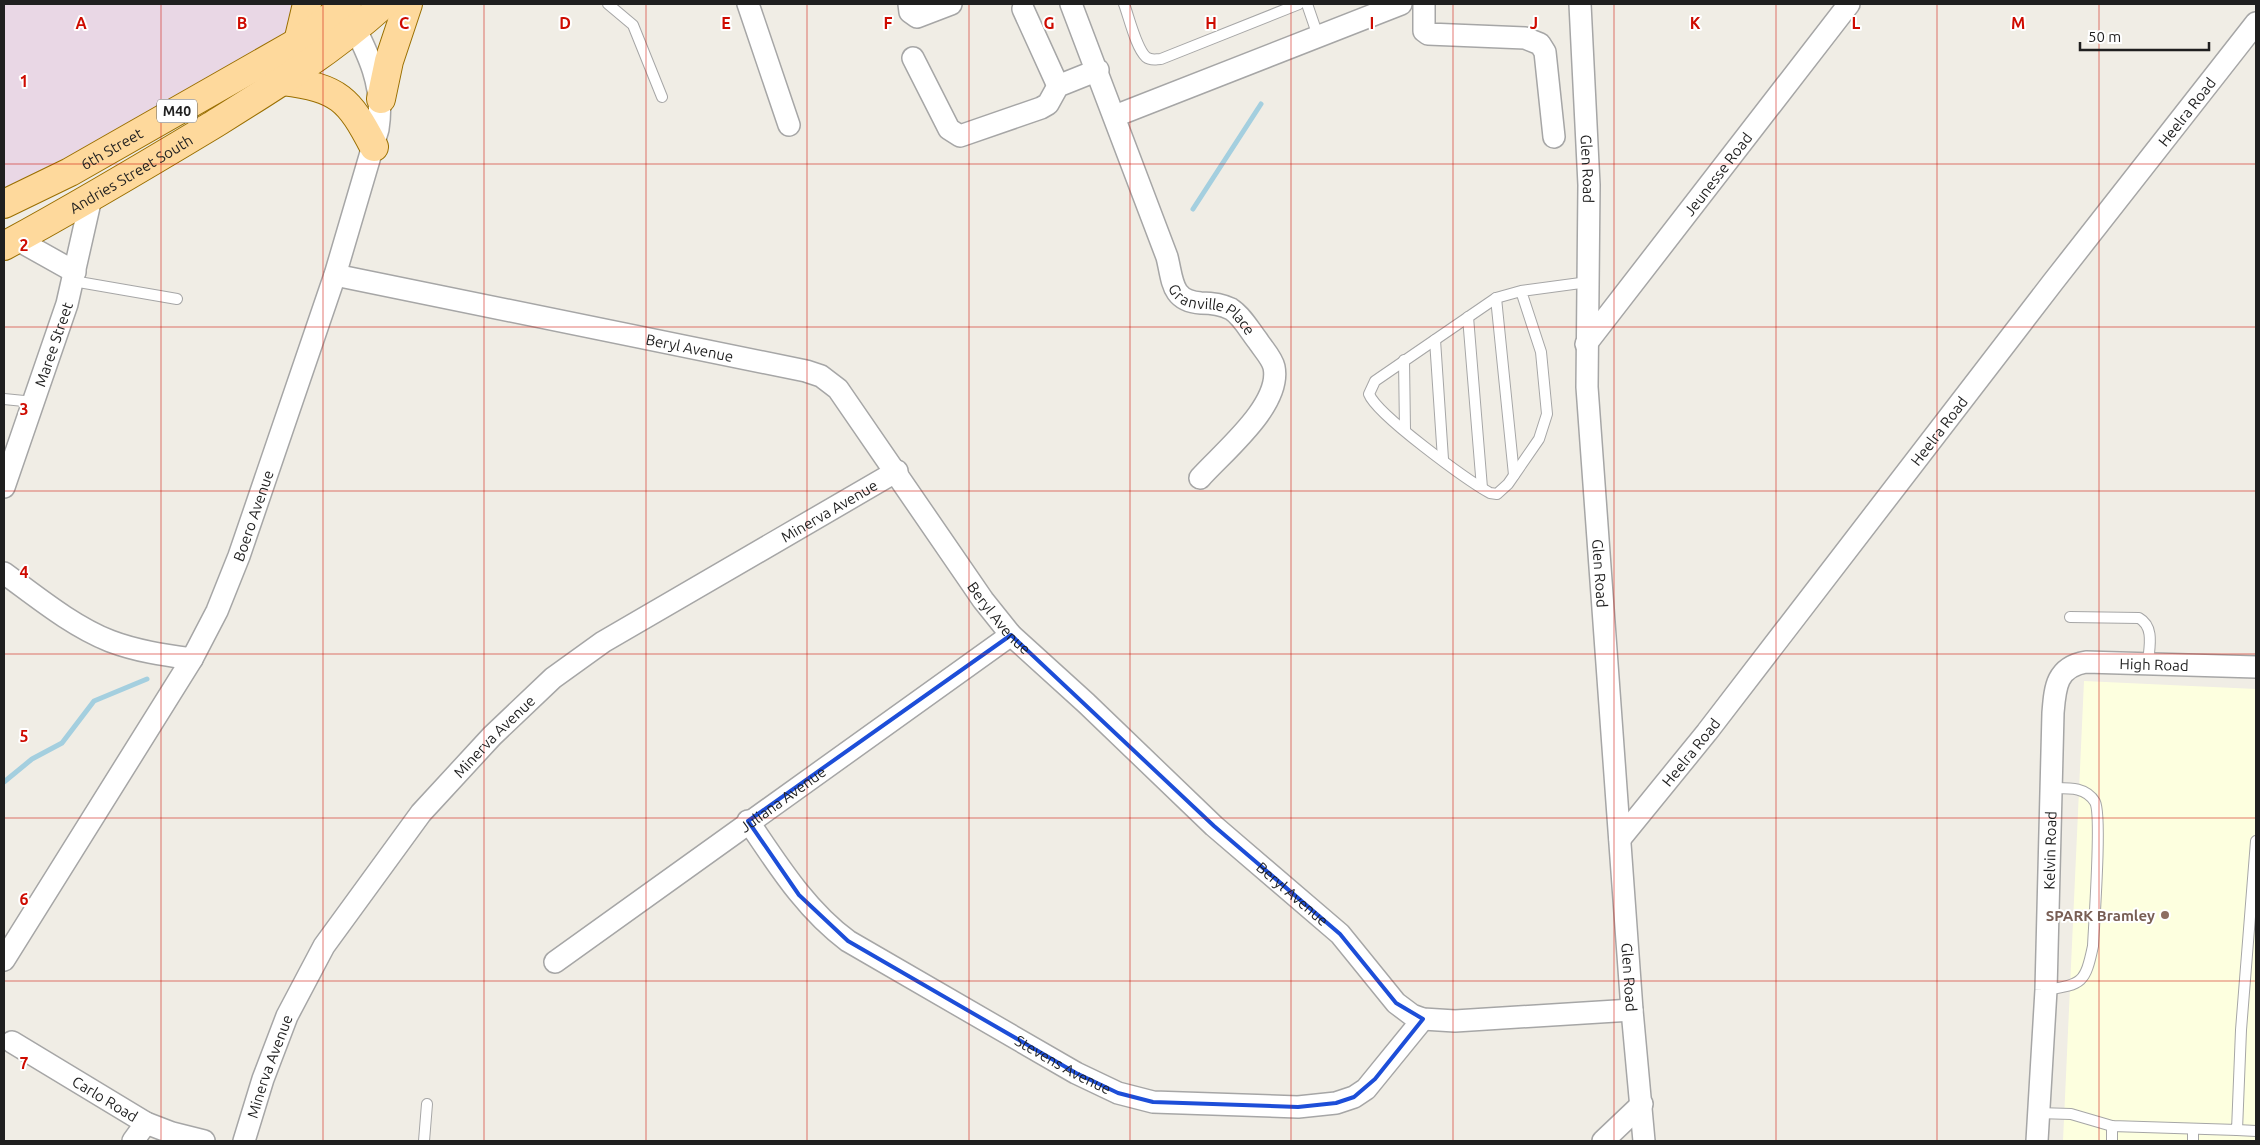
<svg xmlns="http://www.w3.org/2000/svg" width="2260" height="1145" font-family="Ubuntu,sans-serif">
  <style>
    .industrial { fill: #e9d7e5 }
    .education { fill: #fdffdf }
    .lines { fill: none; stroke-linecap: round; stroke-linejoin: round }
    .stream { stroke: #a4cfdf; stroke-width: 5 }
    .lane-casing { stroke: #a6a6a6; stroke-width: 12 }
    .street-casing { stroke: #a6a6a6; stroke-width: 24 }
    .primary-casing { stroke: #9a6f00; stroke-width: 30 }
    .lane { stroke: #fff; stroke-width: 10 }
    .street { stroke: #fff; stroke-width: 21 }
    .primary { stroke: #fed99c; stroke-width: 28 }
    .marked { fill: none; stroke: #1d4ed8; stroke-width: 4; stroke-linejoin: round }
    .grid { fill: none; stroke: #ce0b00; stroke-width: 1; stroke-opacity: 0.55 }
    .education-dot { fill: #8d6e63; stroke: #fff; stroke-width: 2 }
    .labels { text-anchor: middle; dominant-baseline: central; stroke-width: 4; stroke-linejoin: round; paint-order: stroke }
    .shield { fill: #fff; stroke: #626262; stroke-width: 1 }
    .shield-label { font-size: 14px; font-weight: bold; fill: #1f1f1f }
    .street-label { font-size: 15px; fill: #1f1f1f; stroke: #fff }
    .education-label { font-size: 15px; font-weight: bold; fill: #785e54; stroke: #fff; text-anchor: end }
    .grid-label { font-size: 16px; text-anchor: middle; font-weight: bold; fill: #ce0b00; stroke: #fff; stroke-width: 4; stroke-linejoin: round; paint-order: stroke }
  </style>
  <rect width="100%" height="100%" fill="#f0ede5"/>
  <polygon class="industrial" points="4,4 382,4 376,11 4,189"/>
  <polygon class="education" points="2084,681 2256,689 2256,1141 2063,1141"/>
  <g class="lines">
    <g class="stream">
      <polyline points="1193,209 1261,104"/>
      <polyline points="4,782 32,759 62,743 94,701 147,679"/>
    </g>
    <g class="lane-casing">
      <g id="lane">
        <polyline points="608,4 633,25 662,97"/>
        <path d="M1124 4C1129 17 1136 48 1146 57 1151 61 1156 59 1161 59L1299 4"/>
        <polyline points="1307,4 1318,36"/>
        <polyline points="73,281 177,299"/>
        <path d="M1521 291 1541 352 1547 414 1539 439 1508 484 1497 494 1490 493C1467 480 1377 415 1369 394L1375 381 1496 298 1521 291 1588 282"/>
        <polyline points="1496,298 1514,475"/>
        <polyline points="1468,317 1482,488"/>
        <polyline points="1435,340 1443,459"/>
        <polyline points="1404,360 1405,430"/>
        <polyline points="4,399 34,402"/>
        <path d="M2070 617 2139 618C2155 627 2149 648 2148 663"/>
        <path d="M2046 990C2082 984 2085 984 2093 946 2094 924 2102 815 2095 802 2086 787 2069 788 2053 788"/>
        <polyline points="2038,1113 2071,1114 2112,1126 2237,1130 2241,1030 2256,841"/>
        <polyline points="2237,1130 2256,1131"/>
        <polyline points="424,1141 427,1104"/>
        <polyline points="2112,1141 2112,1126"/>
        <polyline points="2193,1141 2193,1129"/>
      </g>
    </g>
    <g class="street-casing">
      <g id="street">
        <polyline points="748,4 789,125"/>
        <polyline points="909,4 910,12 917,17 951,4"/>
        <path id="s1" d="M1071 4 1167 257C1173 281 1171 301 1201 303 1212 303 1221 304 1231 309 1242 316 1250 331 1258 341 1263 349 1272 358 1274 367 1282 405 1223 452 1200 478"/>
        <polyline points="1424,4 1424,31 1428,34 1525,38 1540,44 1545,52 1554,137"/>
        <path id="s2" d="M1580 4 1589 185 1587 387 1632 1010 1644 1141"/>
        <polyline points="1023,9 1058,86"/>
        <polyline points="913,58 949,129 960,136 1041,108 1048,104 1058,86 1098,70"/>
        <polyline points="1115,116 1401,4"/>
        <polyline points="16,239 75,272"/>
        <path id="s3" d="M335 275 806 371 821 376 838 389 983 600 1011 635 1086 703 1214 826 1340 934 1396 1003 1412 1015 1423 1019 1455 1021 1632 1010"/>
        <path id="s4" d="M1586 344 1849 4"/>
        <path id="s5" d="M4 487 67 304 91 198"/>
        <path d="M4 573C37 597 72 626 110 641 136 651 164 655 192 659"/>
        <path id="s6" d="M748 821C778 865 805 909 848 941L1076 1073 1118 1093 1153 1102 1298 1107 1336 1103 1354 1097 1366 1089 1423 1019"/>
        <path id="s7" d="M1620 839 1707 732 2053 282 2256 23"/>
        <path id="s8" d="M4 960 192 659 217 611 239 556 335 275 378 129C385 86 368 53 349 16"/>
        <path id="s9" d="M555 962 1011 635"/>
        <path id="s10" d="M12 1042 146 1123 172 1133 204 1141"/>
        <polyline points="133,1141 146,1123"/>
        <path id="s11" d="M244 1141 263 1079 287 1016 324 946 421 813 492 736 553 678 603 642 897 471"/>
        <polyline points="1603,1141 1642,1104"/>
        <path id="s12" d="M2037 1141 2046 990 2053 713C2055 688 2056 667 2086 662L2256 667"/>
      </g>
    </g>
    <g class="primary-casing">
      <g id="primary">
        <polyline points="298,42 307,4"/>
        <path d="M283 81C339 88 349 99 374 147"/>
        <polyline points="381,99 389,61 408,4"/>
        <path id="s13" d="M4 204 70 172 298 42 347 4"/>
        <path id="s14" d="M4 246C74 208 143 167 211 126 272 88 331 52 384 4"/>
      </g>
    </g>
    <use href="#lane" class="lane"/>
    <use href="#street" class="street"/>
    <use href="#primary" class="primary"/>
  </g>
  <path class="marked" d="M1011 635 1214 826 1340 934 1396 1003 1423 1019 1375 1079 1354 1097 1336 1103 1298 1107 1153 1102 1118 1093 1076 1073 848 941 799 895 748 821Z"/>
  <path class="grid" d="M161 4V1141M323 4V1141M484 4V1141M646 4V1141M807 4V1141M969 4V1141M1130 4V1141M1291 4V1141M1453 4V1141M1614 4V1141M1776 4V1141M1937 4V1141M2099 4V1141M4 164H2256M4 327H2256M4 491H2256M4 654H2256M4 818H2256M4 981H2256"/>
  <circle class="education-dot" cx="2165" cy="915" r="5"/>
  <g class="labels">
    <rect class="shield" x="157" y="99.5" width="40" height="23" rx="4"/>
    <g class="shield-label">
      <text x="177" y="111">M40</text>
    </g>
    <g class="street-label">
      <text stroke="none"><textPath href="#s7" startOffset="922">Heelra Road</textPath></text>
      <text stroke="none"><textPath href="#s13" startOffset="121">6th Street</textPath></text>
      <text stroke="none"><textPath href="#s2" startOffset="165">Glen Road</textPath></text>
      <text stroke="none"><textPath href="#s14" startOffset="146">Andries Street South</textPath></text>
      <text stroke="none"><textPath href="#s4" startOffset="215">Jeunesse Road</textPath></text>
      <text stroke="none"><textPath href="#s1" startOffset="348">Granville Place</textPath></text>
      <text stroke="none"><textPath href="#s5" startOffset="151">Maree Street</textPath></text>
      <text stroke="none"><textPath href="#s3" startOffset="362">Beryl Avenue</textPath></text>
      <text stroke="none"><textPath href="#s7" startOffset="518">Heelra Road</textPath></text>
      <text stroke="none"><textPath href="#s11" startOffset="888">Minerva Avenue</textPath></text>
      <text stroke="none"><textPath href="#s8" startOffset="511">Boero Avenue</textPath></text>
      <text stroke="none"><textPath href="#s2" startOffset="570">Glen Road</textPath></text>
      <text stroke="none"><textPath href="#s3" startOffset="798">Beryl Avenue</textPath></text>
      <text stroke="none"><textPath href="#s12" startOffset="564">High Road</textPath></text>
      <text stroke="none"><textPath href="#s11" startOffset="482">Minerva Avenue</textPath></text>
      <text stroke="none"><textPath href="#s7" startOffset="112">Heelra Road</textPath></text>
      <text stroke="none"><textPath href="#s9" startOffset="280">Juliana Avenue</textPath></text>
      <text stroke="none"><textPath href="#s12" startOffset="291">Kelvin Road</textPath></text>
      <text stroke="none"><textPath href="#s3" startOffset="1201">Beryl Avenue</textPath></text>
      <text stroke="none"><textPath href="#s2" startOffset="975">Glen Road</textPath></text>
      <text stroke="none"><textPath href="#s6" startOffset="405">Stevens Avenue</textPath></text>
      <text stroke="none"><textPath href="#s11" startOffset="79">Minerva Avenue</textPath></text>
      <text stroke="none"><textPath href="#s10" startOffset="109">Carlo Road</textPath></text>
    </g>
    <g class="education-label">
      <text x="2155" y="915">SPARK Bramley</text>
    </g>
  </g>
  <g class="grid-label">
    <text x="81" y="29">A</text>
    <text x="242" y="29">B</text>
    <text x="404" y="29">C</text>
    <text x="565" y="29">D</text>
    <text x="726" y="29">E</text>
    <text x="888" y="29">F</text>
    <text x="1049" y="29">G</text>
    <text x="1211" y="29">H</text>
    <text x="1372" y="29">I</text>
    <text x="1534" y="29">J</text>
    <text x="1695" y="29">K</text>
    <text x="1856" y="29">L</text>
    <text x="2018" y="29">M</text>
    <text x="24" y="87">1</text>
    <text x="24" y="251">2</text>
    <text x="24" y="415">3</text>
    <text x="24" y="578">4</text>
    <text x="24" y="742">5</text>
    <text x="24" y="905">6</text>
    <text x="24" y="1069">7</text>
  </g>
  <rect width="2260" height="1145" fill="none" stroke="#1f1f1f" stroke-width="10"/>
  <path d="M2080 42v8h129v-8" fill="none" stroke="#1f1f1f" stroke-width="2.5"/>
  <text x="2088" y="42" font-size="15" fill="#1f1f1f" stroke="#ffffff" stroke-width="4" paint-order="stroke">50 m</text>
</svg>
